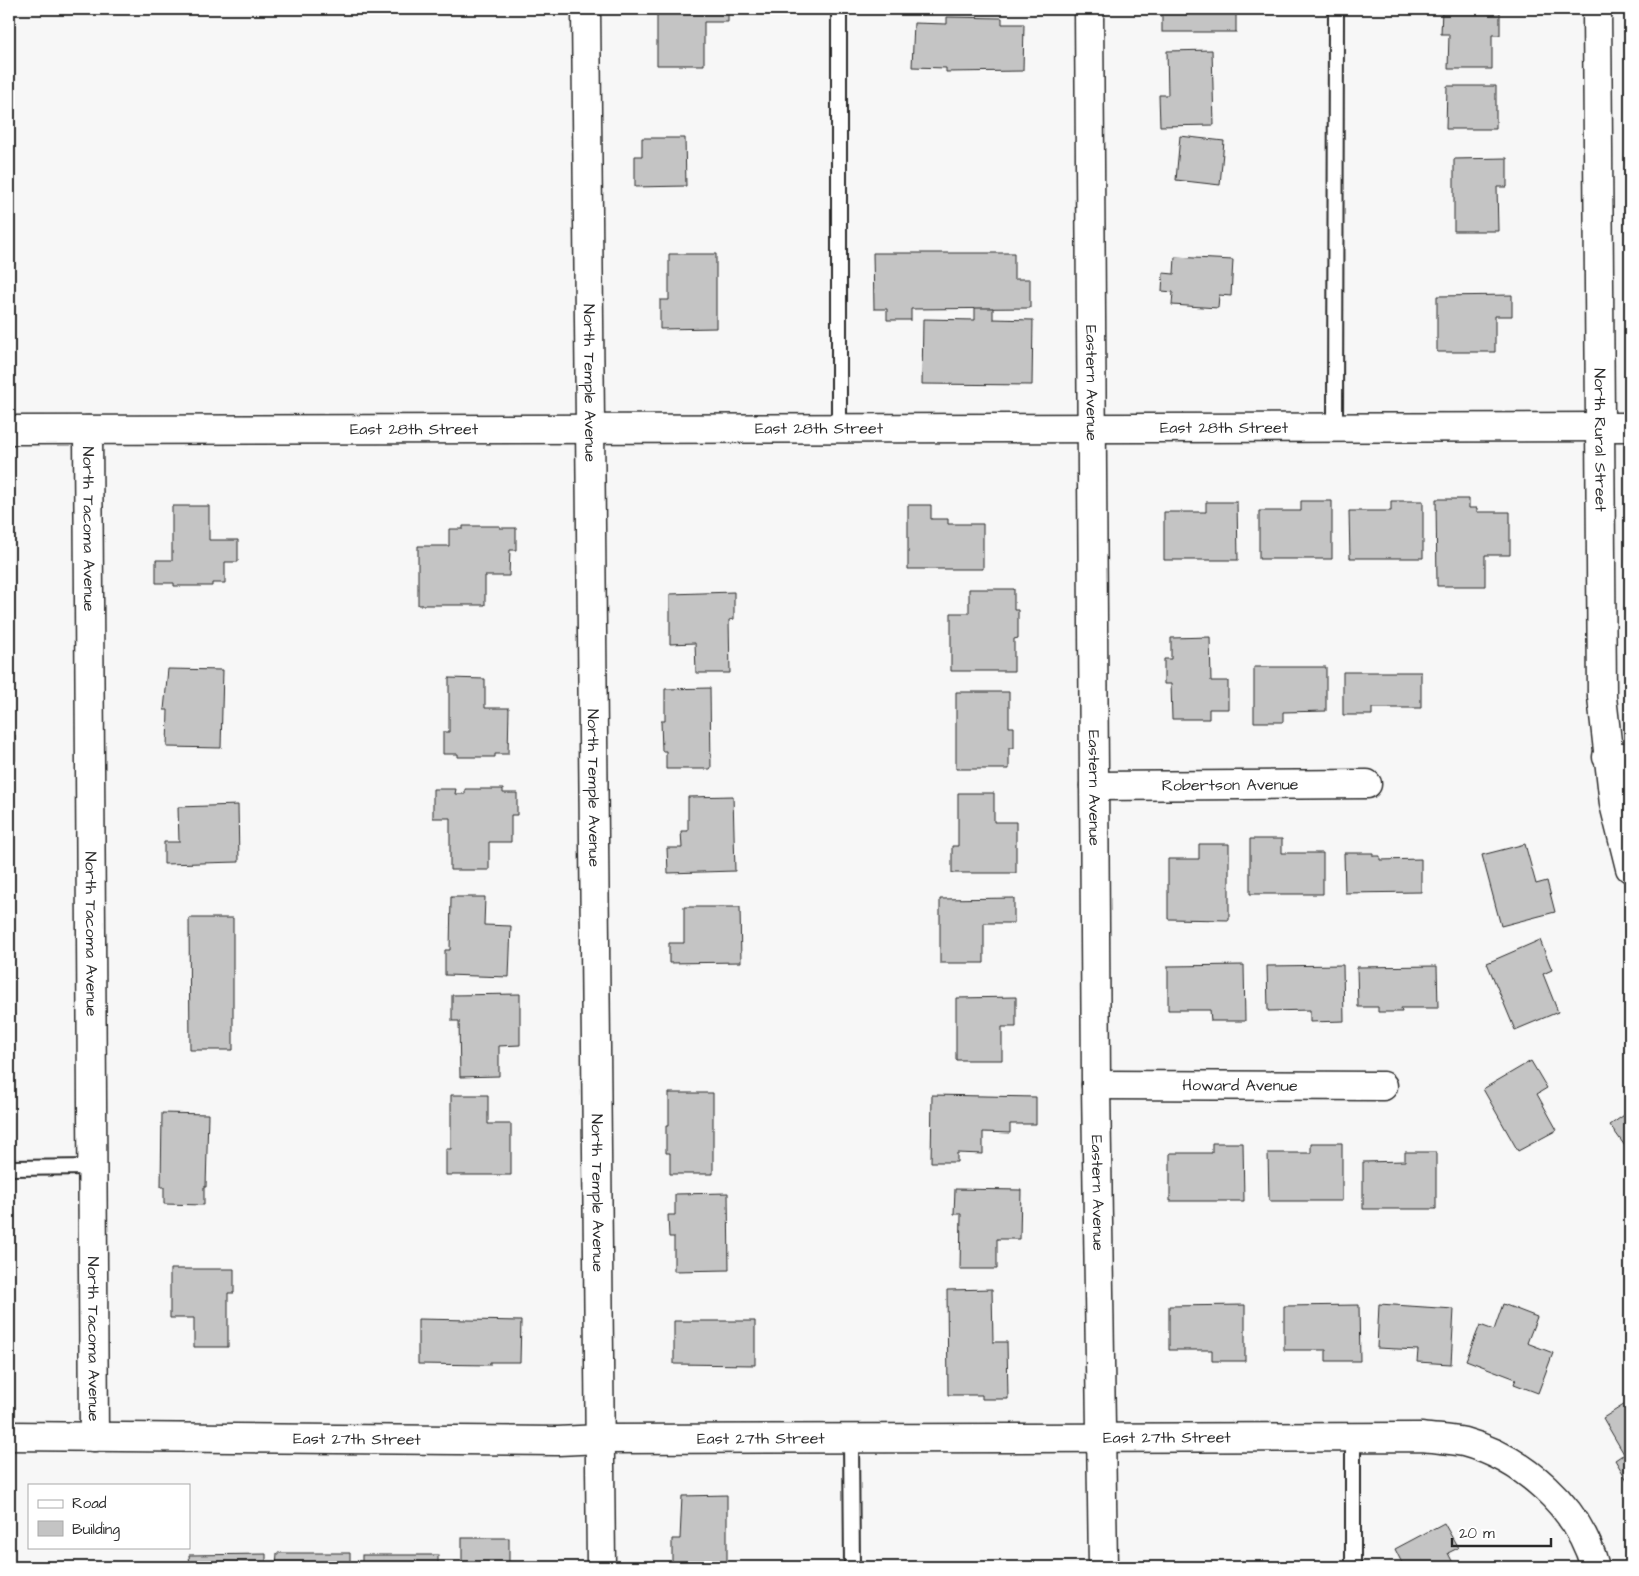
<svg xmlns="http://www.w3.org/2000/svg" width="1639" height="1576" font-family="'Architects Daughter',sans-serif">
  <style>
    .building { fill: #c4c4c4; stroke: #2b2b2b }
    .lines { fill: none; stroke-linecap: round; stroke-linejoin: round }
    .service-casing { stroke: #2b2b2b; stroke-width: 18 }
    .minor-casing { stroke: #2b2b2b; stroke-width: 31 }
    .service { stroke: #fff; stroke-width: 14 }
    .minor { stroke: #fff; stroke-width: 28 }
    .labels { text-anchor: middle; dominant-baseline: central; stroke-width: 4.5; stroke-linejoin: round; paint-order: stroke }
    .street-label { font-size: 16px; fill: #2b2b2b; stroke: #fff }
  </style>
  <rect width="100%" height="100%" fill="#f7f7f7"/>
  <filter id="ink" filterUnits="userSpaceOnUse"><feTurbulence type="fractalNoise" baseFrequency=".02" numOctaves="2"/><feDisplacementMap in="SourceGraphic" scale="10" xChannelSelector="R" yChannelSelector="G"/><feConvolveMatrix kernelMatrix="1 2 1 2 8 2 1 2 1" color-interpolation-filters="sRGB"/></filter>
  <g filter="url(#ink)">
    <g class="building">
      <polygon points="657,9 728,9 728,22 704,22 704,65 657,65"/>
      <rect x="1162" y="9" width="74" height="23"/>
      <polygon points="1442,9 1500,9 1500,35 1492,35 1492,69 1448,69 1449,34 1441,34"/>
      <polygon points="947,17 1002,18 1002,24 1024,24 1023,71 946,72 946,68 912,67 914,23 947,24"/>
      <polygon points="1212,50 1214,125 1160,126 1159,95 1168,95 1167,51"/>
      <polygon points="1447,86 1496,86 1496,129 1446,129"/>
      <polygon points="1180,136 1224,141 1220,185 1176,180"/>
      <polygon points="642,138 685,138 686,186 635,187 635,156 642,156"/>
      <polygon points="1507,158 1507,187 1497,187 1498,231 1454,231 1454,159"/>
      <polygon points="873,253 1014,253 1014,279 1030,279 1030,308 911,309 911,320 887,320 887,309 874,309"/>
      <polygon points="669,254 716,254 716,328 660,329 660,300 669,300"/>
      <polygon points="1175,257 1233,260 1231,296 1219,295 1218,308 1172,305 1173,292 1162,291 1163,273 1174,274"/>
      <polygon points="1512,295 1512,316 1495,316 1495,352 1437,352 1437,296"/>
      <polygon points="975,308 993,308 993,319 1033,320 1032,385 922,384 923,319 975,320"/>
      <polygon points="1436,499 1469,499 1469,508 1477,508 1477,512 1510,512 1510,555 1485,555 1485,586 1437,586"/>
      <polygon points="1301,501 1332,501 1332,559 1259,559 1259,511 1301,511"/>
      <polygon points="1391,501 1423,501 1423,558 1350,558 1349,511 1391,511"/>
      <polygon points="1206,502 1237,502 1238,560 1164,560 1164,512 1206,512"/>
      <polygon points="908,505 931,505 931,519 948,519 948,524 983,524 983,569 908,569"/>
      <polygon points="172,506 209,506 209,540 238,540 238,562 225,562 225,583 212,583 212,586 174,586 174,583 156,583 156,560 172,560"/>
      <polygon points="463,526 500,526 500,528 516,528 516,550 510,550 509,576 485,576 485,605 418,605 418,546 449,546 449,529 463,529"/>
      <polygon points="969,589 1014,589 1014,610 1018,610 1018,638 1014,639 1014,671 951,671 951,613 969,613"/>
      <polygon points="734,592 734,619 729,620 730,673 696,673 695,643 670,644 670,594"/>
      <polygon points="1210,637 1211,681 1228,681 1228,709 1209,709 1209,719 1172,719 1171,684 1164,684 1164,659 1171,659 1171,638"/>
      <polygon points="1254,667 1326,667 1326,711 1283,712 1283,722 1254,722"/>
      <polygon points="168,669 223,670 221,748 167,747 168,710 164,710"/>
      <polygon points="1343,672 1421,672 1421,708 1372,708 1372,715 1343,715"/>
      <polygon points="449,678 485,679 485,708 509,708 508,754 495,754 495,757 458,757 458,754 443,754 443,732 449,732"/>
      <polygon points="710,688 711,769 666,769 666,751 662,751 661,721 665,721 665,689"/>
      <polygon points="956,692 1009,692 1009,727 1014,727 1014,748 1009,748 1009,769 956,769"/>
      <polygon points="9,710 10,735 15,735 15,761 9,761"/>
      <polygon points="433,789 456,789 455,794 465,794 465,789 503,789 503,793 517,793 517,815 511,815 511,842 489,842 489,870 450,870 450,818 433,818"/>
      <polygon points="958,793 994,793 994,822 1016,822 1016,873 952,873 952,846 958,846"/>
      <polygon points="733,796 735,871 668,873 667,848 682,848 681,831 688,831 688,797"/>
      <polygon points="238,805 239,862 164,864 164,842 179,842 178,807"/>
      <polygon points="1250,839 1282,839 1282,853 1323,853 1323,894 1250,894"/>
      <polygon points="1199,844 1229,844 1229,920 1168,919 1168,859 1199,859"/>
      <polygon points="1525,844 1536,884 1547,881 1555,912 1501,926 1482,855"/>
      <rect x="9" y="852" width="3" height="20"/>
      <polygon points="1344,853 1373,853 1373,856 1380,856 1380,860 1421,859 1421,892 1345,893"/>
      <polygon points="451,897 485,897 484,925 511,926 509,977 445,975 445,950 450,950"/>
      <polygon points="1014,898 1014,923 984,923 984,963 940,963 940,899"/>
      <polygon points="684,907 740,907 741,962 669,963 669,943 684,943"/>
      <polygon points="189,918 233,918 233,1050 190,1050"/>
      <polygon points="1540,940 1552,970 1543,974 1558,1012 1515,1030 1487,963"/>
      <polygon points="1244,965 1245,1021 1211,1021 1210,1010 1168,1010 1168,966"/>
      <polygon points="1343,965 1344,1021 1310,1022 1310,1010 1268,1011 1267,966"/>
      <polygon points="1437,966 1438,1008 1401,1008 1402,1012 1378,1012 1378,1007 1358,1007 1357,967"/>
      <polygon points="520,994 520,1045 499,1046 499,1076 460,1077 459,1021 452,1021 452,995"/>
      <polygon points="1016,997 1016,1027 1002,1027 1002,1060 956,1060 956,998"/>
      <polygon points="1531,1061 1547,1088 1537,1094 1557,1130 1518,1151 1483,1089"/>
      <polygon points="669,1093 713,1093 713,1174 670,1174 670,1153 666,1153 666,1126 669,1126"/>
      <polygon points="451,1095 488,1095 488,1124 511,1124 511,1175 446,1175 446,1149 451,1149"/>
      <polygon points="932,1095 1036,1097 1036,1124 1010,1124 1010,1133 983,1132 983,1154 957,1153 957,1162 931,1162"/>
      <polygon points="1630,1111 1630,1153 1610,1125"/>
      <polygon points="162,1113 208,1114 206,1187 204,1187 204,1205 164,1204 164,1187 161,1187"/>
      <polygon points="1212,1143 1243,1143 1244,1201 1170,1201 1170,1153 1212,1153"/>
      <polygon points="1311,1143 1342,1143 1342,1201 1269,1201 1268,1153 1311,1153"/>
      <polygon points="1405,1152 1436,1152 1436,1209 1363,1209 1363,1162 1405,1161"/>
      <polygon points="955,1189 1021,1190 1020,1239 997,1239 997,1269 960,1269 961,1214 954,1214"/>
      <polygon points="728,1193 729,1270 674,1271 674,1237 669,1237 668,1215 675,1215 675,1194"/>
      <polygon points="170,1269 234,1269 234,1293 228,1293 228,1347 194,1347 194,1318 170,1318"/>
      <polygon points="992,1289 993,1342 1007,1342 1008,1399 982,1399 982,1395 948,1395 947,1290"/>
      <polygon points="1379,1304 1454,1309 1451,1364 1417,1362 1418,1350 1377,1348"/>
      <polygon points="1503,1304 1537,1317 1527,1343 1553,1353 1538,1393 1514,1384 1516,1379 1466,1360 1480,1325 1494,1330"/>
      <polygon points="1245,1305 1245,1361 1212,1361 1212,1350 1169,1350 1169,1306"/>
      <polygon points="1359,1305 1360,1361 1326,1361 1326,1350 1284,1350 1284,1306"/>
      <polygon points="418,1319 521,1321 520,1362 490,1362 490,1365 418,1364"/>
      <polygon points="674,1321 755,1321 755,1365 674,1364"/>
      <polygon points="1630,1401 1630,1485 1615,1460 1624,1454 1603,1418"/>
      <polygon points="727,1495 727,1567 672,1567 672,1539 680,1539 682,1496"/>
      <polygon points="1444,1523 1458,1548 1448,1553 1455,1567 1404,1567 1395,1549"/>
      <rect x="462" y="1538" width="47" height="29"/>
      <polygon points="277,1553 350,1553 350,1567 276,1567"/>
      <polygon points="266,1554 266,1567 190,1567 189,1555"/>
      <rect x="362" y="1555" width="76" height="12"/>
    </g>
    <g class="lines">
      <g class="service-casing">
        <g id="service">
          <polyline points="839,9 839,428"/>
          <polyline points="1335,428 1336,9"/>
          <polyline points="9,1168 92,1167"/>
          <polyline points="1353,1437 1353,1567"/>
          <polyline points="851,1439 852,1567"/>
        </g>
      </g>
      <g class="minor-casing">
        <g id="minor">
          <path id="s1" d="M586 9 601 1567"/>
          <path id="s2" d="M1089 9 1096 1085 1103 1567"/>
          <path id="s3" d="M1597 9 1602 697 1614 804 1630 868"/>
          <path id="s4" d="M9 430 1630 427"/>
          <path id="s5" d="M88 430 94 1437"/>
          <polyline points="1607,757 1630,757"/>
          <path id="s6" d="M1094 786 1367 784"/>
          <path id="s7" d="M1096 1085 1383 1086"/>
          <path id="s8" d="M9 1436 558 1441 600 1439 1422 1437C1436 1439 1450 1439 1464 1442 1523 1458 1579 1507 1595 1567"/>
        </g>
      </g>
      <use href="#service" class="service"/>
      <use href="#minor" class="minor"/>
    </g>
  </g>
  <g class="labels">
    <g class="street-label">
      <text stroke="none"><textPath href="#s1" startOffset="374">North Temple Avenue</textPath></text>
      <text stroke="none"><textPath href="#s2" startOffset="374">Eastern Avenue</textPath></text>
      <text stroke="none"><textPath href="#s4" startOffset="810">East 28th Street</textPath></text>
      <text stroke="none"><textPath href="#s4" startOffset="1215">East 28th Street</textPath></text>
      <text stroke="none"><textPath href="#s4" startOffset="405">East 28th Street</textPath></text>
      <text stroke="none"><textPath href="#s3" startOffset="431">North Rural Street</textPath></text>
      <text stroke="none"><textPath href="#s5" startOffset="99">North Tacoma Avenue</textPath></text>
      <text stroke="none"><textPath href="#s6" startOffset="136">Robertson Avenue</textPath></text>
      <text stroke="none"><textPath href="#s1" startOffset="779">North Temple Avenue</textPath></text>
      <text stroke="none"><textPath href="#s2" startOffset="779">Eastern Avenue</textPath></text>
      <text stroke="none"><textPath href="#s5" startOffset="504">North Tacoma Avenue</textPath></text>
      <text stroke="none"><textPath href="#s7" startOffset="144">Howard Avenue</textPath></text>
      <text stroke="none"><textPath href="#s1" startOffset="1184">North Temple Avenue</textPath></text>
      <text stroke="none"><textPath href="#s2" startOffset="1184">Eastern Avenue</textPath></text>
      <text stroke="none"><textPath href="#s5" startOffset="909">North Tacoma Avenue</textPath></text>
      <text stroke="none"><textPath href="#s8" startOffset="1158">East 27th Street</textPath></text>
      <text stroke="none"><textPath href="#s8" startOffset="348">East 27th Street</textPath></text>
      <text stroke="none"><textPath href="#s8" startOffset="752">East 27th Street</textPath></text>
    </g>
  </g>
  <rect width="1639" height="1576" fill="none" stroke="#fff" stroke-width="30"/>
  <rect x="15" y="15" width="1609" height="1546" fill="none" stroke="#2b2b2b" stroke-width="2" filter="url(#ink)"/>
  <rect x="28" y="1484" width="162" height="65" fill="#ffffff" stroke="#aaaaaa"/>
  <rect x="38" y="1500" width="25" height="8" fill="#ffffff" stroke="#aaaaaa"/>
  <text x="72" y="1508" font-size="15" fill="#2b2b2b">Road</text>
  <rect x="38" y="1521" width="25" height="15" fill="#c4c4c4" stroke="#aaaaaa"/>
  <text x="72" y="1534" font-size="15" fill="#2b2b2b">Building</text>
  <path d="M1452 1538v8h99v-8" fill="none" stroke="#2b2b2b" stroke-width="2.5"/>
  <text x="1459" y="1538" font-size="15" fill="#2b2b2b" stroke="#ffffff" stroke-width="4" paint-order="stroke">20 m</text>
</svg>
